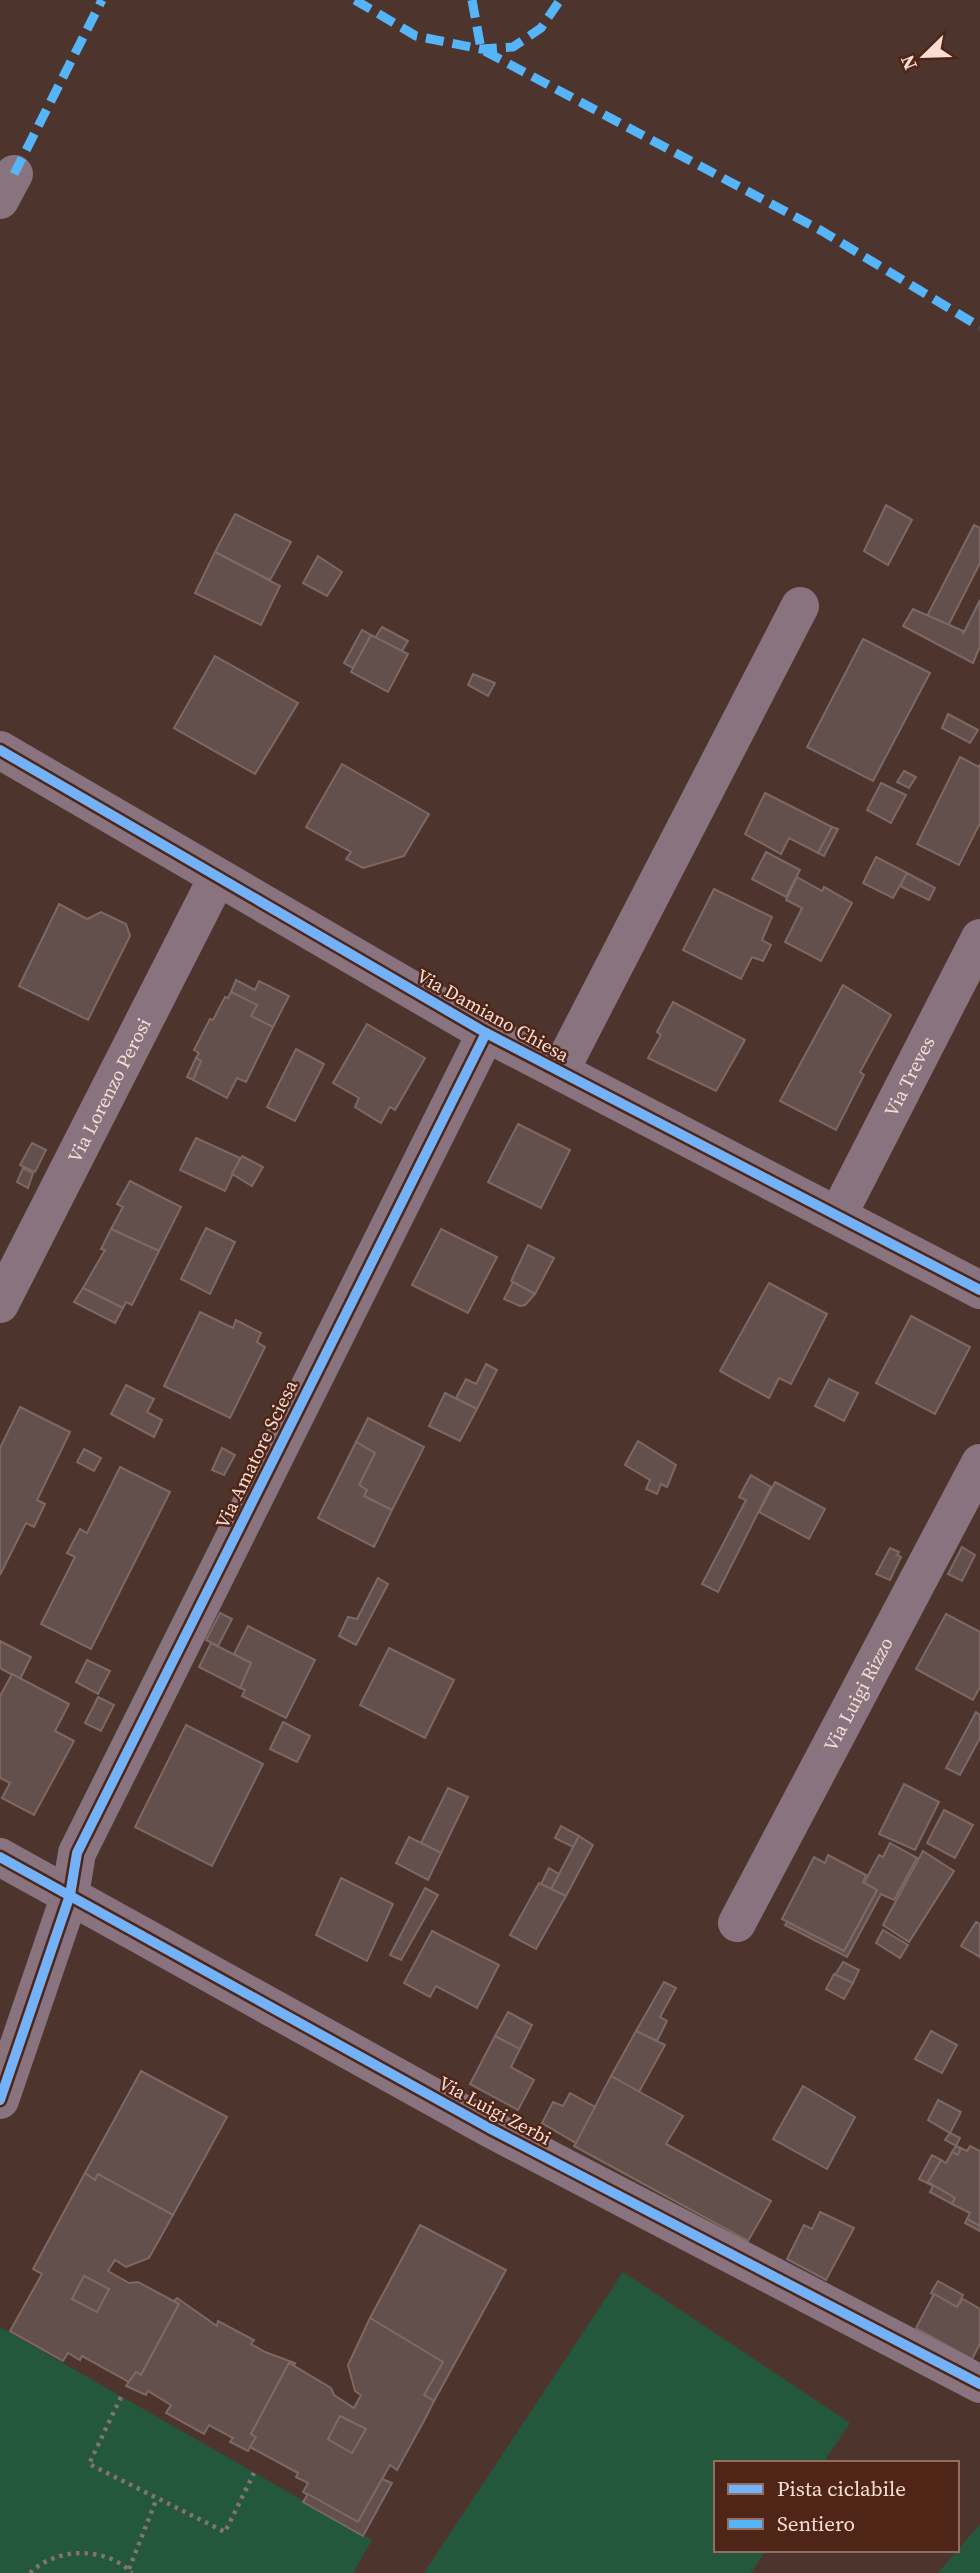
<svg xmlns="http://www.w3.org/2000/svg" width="980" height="2573" font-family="'Source Serif 4',serif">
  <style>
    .green { fill: #23583c }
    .building { fill: #634f4c; stroke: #7d6864; stroke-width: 2; fill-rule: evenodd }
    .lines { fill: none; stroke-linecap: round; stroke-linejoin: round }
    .path { stroke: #847175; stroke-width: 4.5; stroke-dasharray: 3.5 5; stroke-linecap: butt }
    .minor { stroke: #88737f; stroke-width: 38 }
    .quiet { stroke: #56b5f8; stroke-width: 9; stroke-dasharray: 18 9; stroke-linecap: butt }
    .cycleway-casing { stroke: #4e2517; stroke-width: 15 }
    .cycleway { stroke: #73b2f8; stroke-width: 10 }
    .labels { text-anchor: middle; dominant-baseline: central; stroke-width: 5; stroke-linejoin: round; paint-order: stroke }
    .street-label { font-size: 19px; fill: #f9ddd4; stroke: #4e2517 }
  </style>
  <rect width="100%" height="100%" fill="#4d352e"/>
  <g class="green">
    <polygon points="623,2272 850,2423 823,2463 716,2463 716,2550 766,2550 751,2573 424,2573"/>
    <polygon points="0,2327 372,2540 353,2573 0,2573"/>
    <polygon points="980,2524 980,2573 938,2573"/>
  </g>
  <g class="building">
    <polygon points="886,505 912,520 888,565 864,551"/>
    <polygon points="235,514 291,542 270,580 215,552"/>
    <polygon points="974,525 980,528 980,563 948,626 927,616"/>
    <polygon points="215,552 280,586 261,625 195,593"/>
    <polygon points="318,556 342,572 327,596 303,583"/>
    <polygon points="980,600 980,646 973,663 903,626 913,609 963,631 963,634"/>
    <polygon points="382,627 408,641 402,651 375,638"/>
    <polygon points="362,630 371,635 353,668 344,663"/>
    <polygon points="371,635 408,654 388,692 351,672"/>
    <polygon points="863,639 930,673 873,781 807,747"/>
    <polygon points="215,656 298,703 255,774 174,728"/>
    <polygon points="473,674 495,683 488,696 468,685"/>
    <polygon points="948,714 978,730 970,743 942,728"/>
    <polygon points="960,757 979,767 980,764 980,823 959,865 917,844"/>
    <polygon points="342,764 429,814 404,856 363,868 346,859 351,852 306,827"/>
    <polygon points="904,771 916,777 909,788 897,782"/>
    <polygon points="881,783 906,795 891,823 867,810"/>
    <polygon points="765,793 832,827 818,853 789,838 781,854 745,834"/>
    <polygon points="832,827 838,829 824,856 818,853"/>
    <polygon points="766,852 800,870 786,897 752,879"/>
    <polygon points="876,857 907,873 893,898 863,883"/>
    <polygon points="907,873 935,888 929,900 900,886"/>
    <polygon points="797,877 822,891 824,887 852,903 821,961 785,942 802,908 786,900"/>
    <polygon points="714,889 772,917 762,940 771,945 763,961 752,957 741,979 683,950"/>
    <polygon points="59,904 87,919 101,912 126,924 130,936 88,1020 19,986"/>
    <polygon points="236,980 255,990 259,981 289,996 273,1027 251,1016 257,1005 231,992"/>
    <polygon points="843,985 891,1015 860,1072 864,1075 836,1130 780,1101"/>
    <polygon points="231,992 257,1005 251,1016 273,1027 246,1082 237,1078 227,1098 193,1080 201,1061 196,1058 199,1053 194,1050 210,1019 213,1020 225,997 228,998"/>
    <polygon points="673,1002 745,1040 716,1091 648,1058 661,1035 657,1032"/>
    <polygon points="367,1024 425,1058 395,1110 390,1107 381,1123 355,1107 359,1098 333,1083"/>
    <polygon points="296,1049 324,1064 295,1121 267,1107"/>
    <polygon points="196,1058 201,1061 193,1080 187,1077"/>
    <polygon points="518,1124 570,1150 541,1208 488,1182"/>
    <polygon points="196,1138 240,1158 225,1191 180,1170"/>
    <polygon points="32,1143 46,1150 35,1172 20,1165"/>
    <polygon points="242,1156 263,1167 252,1186 232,1174"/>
    <polygon points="23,1168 33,1173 28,1188 17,1182"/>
    <polygon points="130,1181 181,1207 159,1251 111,1229 123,1207 117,1204"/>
    <polygon points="206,1228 235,1242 210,1294 181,1279"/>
    <polygon points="111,1229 159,1251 132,1305 126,1302 123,1308 83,1288 105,1250 101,1249"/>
    <polygon points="441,1229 497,1257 468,1313 412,1285"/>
    <polygon points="528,1245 554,1258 535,1294 511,1281"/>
    <polygon points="513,1282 535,1294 525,1305 520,1306 504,1299"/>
    <polygon points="769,1283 827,1314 791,1384 779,1378 769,1398 720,1371"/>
    <polygon points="83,1288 123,1308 115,1323 74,1302"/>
    <polygon points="200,1312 233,1328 236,1320 261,1333 257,1342 265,1347 230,1418 164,1386"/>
    <polygon points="911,1316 970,1347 935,1414 876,1383"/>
    <polygon points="486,1364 497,1370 477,1409 456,1398 466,1379 476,1384"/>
    <polygon points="829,1379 858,1393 844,1421 815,1406"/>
    <polygon points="126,1385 154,1399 147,1412 162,1420 154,1437 111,1414"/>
    <polygon points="445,1393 477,1409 460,1441 429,1426"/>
    <polygon points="20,1407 70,1432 37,1500 45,1504 34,1527 26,1523 0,1575 0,1448"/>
    <polygon points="368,1418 424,1447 392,1510 364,1496 367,1490 359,1485 375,1453 356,1442"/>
    <polygon points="638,1441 676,1465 667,1487 661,1484 657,1494 646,1489 650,1480 625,1465"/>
    <polygon points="356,1442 375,1453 359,1485 367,1490 364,1496 392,1510 374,1547 318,1518"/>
    <polygon points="222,1448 235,1455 224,1475 212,1470"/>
    <polygon points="84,1449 101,1458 94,1471 77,1462"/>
    <polygon points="120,1467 170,1492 91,1649 41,1624 75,1557 67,1553 80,1529 87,1533"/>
    <polygon points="751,1475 771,1487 718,1592 702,1584 746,1500 739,1497"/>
    <polygon points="775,1482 825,1509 809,1539 759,1512"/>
    <polygon points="962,1547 975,1555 962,1581 948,1574"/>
    <polygon points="890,1548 899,1552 897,1555 901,1557 890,1580 876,1574"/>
    <polygon points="378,1578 388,1584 356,1645 339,1636 348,1617 357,1619"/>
    <polygon points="220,1613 232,1619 218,1646 206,1640"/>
    <polygon points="946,1614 980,1632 980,1687 973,1700 916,1669"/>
    <polygon points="248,1626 315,1660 286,1718 242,1696 245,1690 240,1688 251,1663 234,1654"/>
    <polygon points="0,1641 31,1657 20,1679 0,1668"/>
    <polygon points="211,1643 251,1663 240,1688 199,1667"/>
    <polygon points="389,1648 454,1680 425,1738 360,1705"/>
    <polygon points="87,1660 110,1671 98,1694 76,1682"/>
    <polygon points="12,1674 69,1704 55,1731 74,1741 34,1815 2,1798 10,1783 0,1778 0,1696"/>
    <polygon points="98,1697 114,1705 101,1731 85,1723"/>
    <polygon points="976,1712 980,1715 980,1738 960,1775 946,1768"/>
    <polygon points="283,1722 310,1736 297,1762 270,1749"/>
    <polygon points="186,1725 263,1764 212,1866 135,1827"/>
    <polygon points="904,1784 939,1802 915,1850 879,1834"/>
    <polygon points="448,1788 468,1797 441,1853 421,1843"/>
    <polygon points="944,1810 973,1825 955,1858 927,1843"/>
    <polygon points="561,1826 579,1836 573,1847 555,1838"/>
    <polygon points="579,1836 593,1845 566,1896 551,1889"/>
    <polygon points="409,1837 441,1853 428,1880 396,1863"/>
    <polygon points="890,1843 917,1858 894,1900 881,1894 847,1957 785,1925 787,1922 844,1951 877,1890 864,1883 879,1855 883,1857"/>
    <polygon points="923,1851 954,1871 909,1942 883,1925"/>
    <polygon points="828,1855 866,1875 863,1882 877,1890 844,1951 782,1919 814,1857 825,1863"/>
    <polygon points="549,1868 559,1874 551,1889 541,1884"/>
    <polygon points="341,1878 393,1904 367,1961 316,1935"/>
    <polygon points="539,1883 566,1896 536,1949 510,1935"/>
    <polygon points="425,1888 438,1895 401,1960 390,1955"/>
    <polygon points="976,1922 980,1924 980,1957 961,1946"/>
    <polygon points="883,1930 908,1945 900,1958 876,1943"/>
    <polygon points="432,1931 499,1965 477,2008 436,1986 430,1997 404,1983"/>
    <polygon points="843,1962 859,1970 853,1983 835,1975"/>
    <polygon points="834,1974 853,1983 844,1999 826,1989"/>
    <polygon points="664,1982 676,1988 660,2017 667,2021 657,2041 636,2031"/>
    <polygon points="508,2012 532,2025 520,2049 495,2036"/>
    <polygon points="636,2031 665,2045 639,2092 611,2076"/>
    <polygon points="931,2031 957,2045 942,2073 915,2059"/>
    <polygon points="495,2036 520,2049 511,2067 534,2080 518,2110 470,2084"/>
    <polygon points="141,2071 227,2117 173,2215 98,2174 95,2180 85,2173"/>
    <polygon points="611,2076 683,2116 666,2144 771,2201 748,2241 574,2146"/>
    <polygon points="803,2086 855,2117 827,2169 773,2139"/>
    <polygon points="570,2093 595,2107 576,2143 542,2123 553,2102 563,2106"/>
    <polygon points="938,2100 961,2112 950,2133 928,2120"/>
    <polygon points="950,2133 960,2138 956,2146 945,2140"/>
    <polygon points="956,2146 961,2148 958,2155 952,2152"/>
    <polygon points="970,2146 980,2151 980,2226 967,2219 970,2213 952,2204 955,2198 928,2182 941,2160 946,2163 952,2152 958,2155 961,2148 967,2151"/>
    <polygon points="932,2155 941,2160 928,2182 955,2198 952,2204 930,2192 933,2186 919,2179"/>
    <path d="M85 2173 95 2180 98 2174 173 2215 149 2258 126 2267 115 2260 108 2271 129 2283 138 2282 179 2304 141 2375 136 2372 129 2382 82 2356 80 2360 68 2353 63 2361 10 2331 42 2274 33 2269ZM84 2276 109 2289 97 2312 72 2299Z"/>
    <polygon points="820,2212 854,2228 826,2280 787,2259 804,2225 812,2229"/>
    <polygon points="967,2219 980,2226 980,2231 965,2223"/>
    <polygon points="420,2225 506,2270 434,2401 424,2395 443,2362 370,2318"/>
    <polygon points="84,2276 109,2289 97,2312 72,2299"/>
    <polygon points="938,2281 963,2295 957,2307 931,2293"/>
    <polygon points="934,2294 957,2307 963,2299 980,2309 980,2344 972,2359 916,2328"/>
    <polygon points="177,2298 217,2326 218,2321 254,2340 251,2344 265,2352 295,2363 294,2366 289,2363 251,2434 256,2437 248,2451 230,2442 233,2438 209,2425 204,2434 166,2413 171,2405 148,2391 146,2395 126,2386 136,2372 141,2375 179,2304 174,2301"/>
    <path d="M370 2318 443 2362 424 2395 434 2401 425 2419 397 2470 390 2465 358 2522 303 2492 308 2483 296 2477 298 2473 250 2447 256 2437 251 2434 289 2363 331 2388 334 2395 354 2408 361 2395 355 2391 348 2365ZM340 2416 366 2429 352 2453 328 2439Z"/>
    <polygon points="340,2416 366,2429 352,2453 328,2439"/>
    <polygon points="382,2479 392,2483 363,2536 303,2502 308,2494 358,2522"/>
  </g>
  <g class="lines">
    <g class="path">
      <polyline points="121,2397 89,2464 225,2532 254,2473"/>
      <polyline points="129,2569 157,2498"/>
      <path d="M30 2573C56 2547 106 2546 132 2573"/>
    </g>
    <g class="minor">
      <polyline points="0,200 14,174"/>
      <polyline points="0,750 486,1033 980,1290"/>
      <polyline points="560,1071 800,606"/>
      <path id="s1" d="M838 1215 980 938"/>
      <path id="s2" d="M0 1304 217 878"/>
      <polyline points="0,1857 489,2128 980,2384"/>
      <path id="s3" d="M737 1923 980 1463"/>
      <polyline points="0,2100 70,1895 77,1853 486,1033"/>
    </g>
    <g class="quiet">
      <polyline points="355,0 416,36 481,49 513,47 541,28 560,0"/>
      <polyline points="472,0 481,49 822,231 980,327"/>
      <polyline points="14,174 102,0"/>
    </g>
    <g class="cycleway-casing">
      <g id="cycleway">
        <polyline points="0,750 486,1033 980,1290"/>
        <polyline points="0,1857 489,2128 980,2384"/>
        <polyline points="0,2100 70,1895 77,1853 486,1033"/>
      </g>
    </g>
    <use href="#cycleway" class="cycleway"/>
  </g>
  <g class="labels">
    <g class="street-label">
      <text transform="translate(493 1015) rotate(29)">Via Damiano Chiesa</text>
      <text stroke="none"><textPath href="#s1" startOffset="156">Via Treves</textPath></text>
      <text stroke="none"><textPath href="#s2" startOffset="240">Via Lorenzo Perosi</textPath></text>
      <text transform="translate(256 1454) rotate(-64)">Via Amatore Sciesa</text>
      <text stroke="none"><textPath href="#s3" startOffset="259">Via Luigi Rizzo</textPath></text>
      <text transform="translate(495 2110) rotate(28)">Via Luigi Zerbi</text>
    </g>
  </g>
  <rect x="714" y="2461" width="245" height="91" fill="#4e2517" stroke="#926f63" stroke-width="2"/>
  <rect x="728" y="2484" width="35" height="10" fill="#73b2f8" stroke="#926f63" stroke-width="2"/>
  <text x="777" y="2496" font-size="21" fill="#f9ddd4">Pista ciclabile</text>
  <rect x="728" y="2519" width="35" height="10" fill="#56b5f8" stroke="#926f63" stroke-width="2"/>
  <text x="777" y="2531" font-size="21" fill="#f9ddd4">Sentiero</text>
  <g transform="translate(924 56) rotate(247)" stroke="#4e2517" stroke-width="5" paint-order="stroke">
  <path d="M0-5L12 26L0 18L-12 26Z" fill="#f9ddd4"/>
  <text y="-10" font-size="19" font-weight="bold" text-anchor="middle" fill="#f9ddd4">N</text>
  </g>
</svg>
